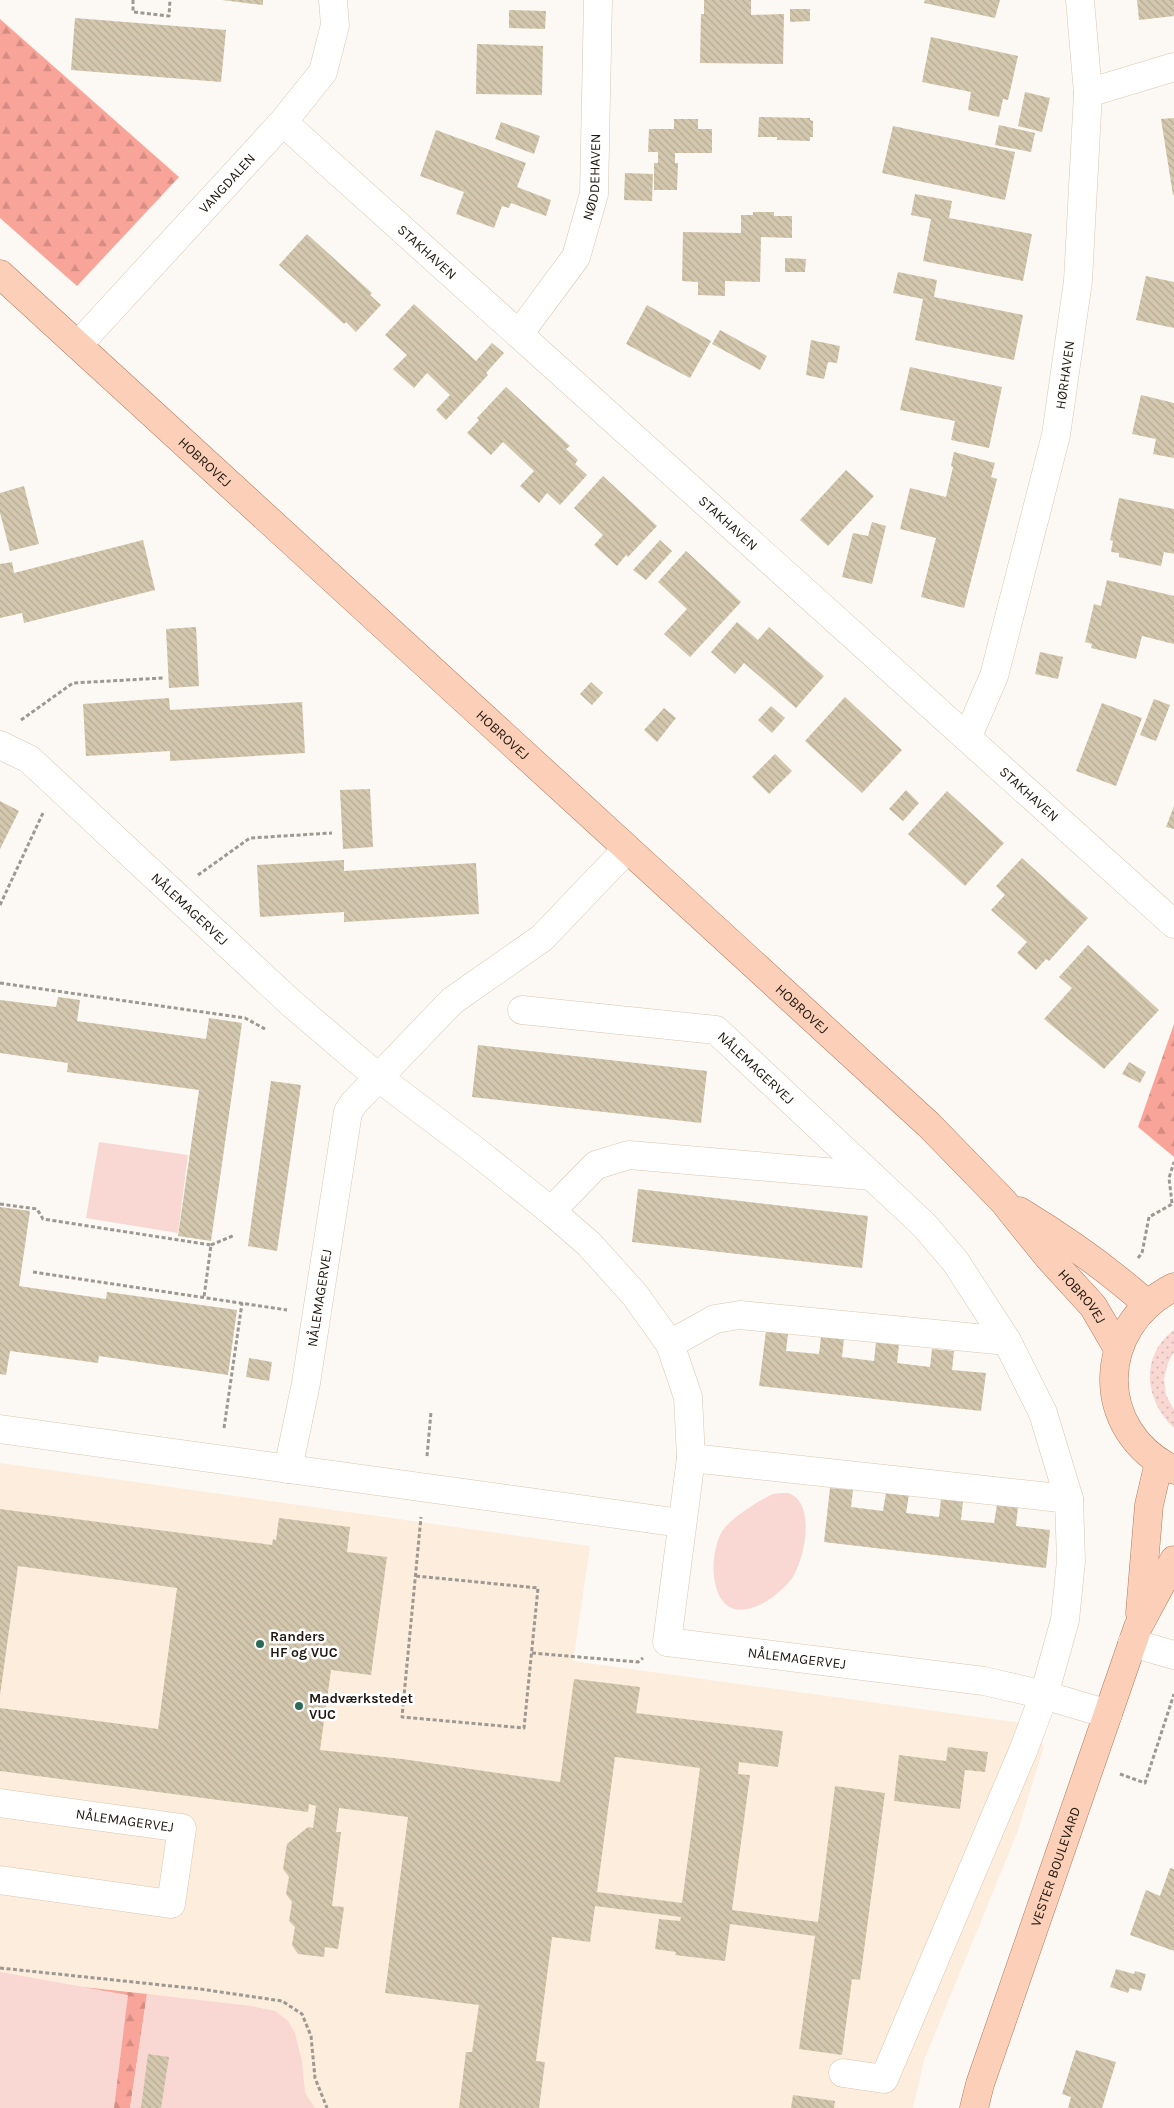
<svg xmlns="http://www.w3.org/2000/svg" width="1174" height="2108" font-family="Karla,sans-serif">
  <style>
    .built { fill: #fdeddc }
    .grass { fill: url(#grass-dots) }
    .forest { fill: url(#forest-firs) }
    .park { fill: #f9d7d2 }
    .building { fill: url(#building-back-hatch); fill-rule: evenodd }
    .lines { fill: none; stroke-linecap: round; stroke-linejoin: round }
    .minor-casing { stroke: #dac6b1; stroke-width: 29 }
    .major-casing { stroke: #ae7a5f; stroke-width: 29 }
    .path { stroke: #9d9891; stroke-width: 3; stroke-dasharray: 4 2.5; stroke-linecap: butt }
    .minor { stroke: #fff; stroke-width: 28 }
    .major { stroke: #fccfb8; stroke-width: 28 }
    .poi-dot { fill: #2a6a57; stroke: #fff; stroke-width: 2 }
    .labels { text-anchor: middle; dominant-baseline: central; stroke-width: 5; stroke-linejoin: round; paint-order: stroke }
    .street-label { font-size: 14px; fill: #201810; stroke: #fff }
    .poi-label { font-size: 14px; font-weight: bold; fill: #201810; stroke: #fff; text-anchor: start }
  </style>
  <defs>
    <pattern id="grass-dots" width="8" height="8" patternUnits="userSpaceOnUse" patternTransform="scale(1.25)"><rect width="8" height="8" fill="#f9d7d2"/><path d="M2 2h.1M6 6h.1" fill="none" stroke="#d5b8b3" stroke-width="1.8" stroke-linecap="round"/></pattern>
    <pattern id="forest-firs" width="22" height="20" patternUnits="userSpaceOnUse" patternTransform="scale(1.25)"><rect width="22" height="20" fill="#f9a499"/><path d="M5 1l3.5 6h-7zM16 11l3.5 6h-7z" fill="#d58c83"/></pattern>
    <pattern id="building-back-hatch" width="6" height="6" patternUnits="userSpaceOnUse" patternTransform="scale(1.25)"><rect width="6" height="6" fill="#d3c8ae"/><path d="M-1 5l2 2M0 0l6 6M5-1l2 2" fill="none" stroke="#b5ab95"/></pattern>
  </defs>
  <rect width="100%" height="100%" fill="#fcf8f3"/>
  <polygon class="built" points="0,1463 590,1546 573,1661 1029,1724 1044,1746 1017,1833 924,2060 913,2108 0,2108"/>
  <path class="grass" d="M1174 1330V1352L1168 1363 1164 1379 1166 1395 1174 1410V1428C1145 1401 1139 1356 1174 1330Z"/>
  <g class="forest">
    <polygon points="0,19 179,177 77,286 0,218"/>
    <polygon points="1174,1024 1174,1157 1138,1127"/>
    <polygon points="0,1978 147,1994 130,2108 94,2108"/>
  </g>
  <g class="park">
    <polygon points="99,1142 188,1155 178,1233 86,1218"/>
    <path d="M788 1493C816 1502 805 1555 794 1575 783 1594 740 1626 722 1600 710 1583 712 1551 721 1533 728 1520 759 1500 773 1494 777 1493 783 1493 788 1493Z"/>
    <polygon points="0,1972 128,1995 114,2108 0,2108"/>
    <polygon points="147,1994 251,2006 275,2011 288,2021 295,2033 302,2062 305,2093 315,2108 130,2108"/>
  </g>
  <g class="building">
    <polygon points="222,0 263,0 263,5"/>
    <polygon points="704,0 751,0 751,15 784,14 783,64 700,63 701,14 704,14"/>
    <polygon points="925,0 1000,0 995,18 924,3"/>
    <polygon points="1137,0 1174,0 1174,16 1139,20"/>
    <polygon points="790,9 810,9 810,21 790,22"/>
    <polygon points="509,10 546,11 545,29 509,28"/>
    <polygon points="75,18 226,30 221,82 71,70"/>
    <polygon points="931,37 1018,56 1008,100 1003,99 999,117 968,110 971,92 922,82"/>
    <polygon points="477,44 543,46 542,95 476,94"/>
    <polygon points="1025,92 1050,98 1042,132 1018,126"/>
    <polygon points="759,117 810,118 810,120 813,121 813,137 810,137 810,141 777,140 777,137 758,137"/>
    <polygon points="1174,118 1174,195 1173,195 1161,119"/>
    <polygon points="674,119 698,119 698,129 712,129 712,153 675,153 675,163 678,163 677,190 654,190 654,163 658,163 658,152 648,152 649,129 674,129"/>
    <polygon points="501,122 540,136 534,154 495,139"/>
    <polygon points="999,125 1035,133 1031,152 995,145"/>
    <polygon points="893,126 1015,152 1005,200 882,173"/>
    <polygon points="436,130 526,163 517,187 551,200 546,216 511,203 509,208 502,206 494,228 456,214 464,192 420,176"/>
    <polygon points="625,173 653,174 652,201 624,200"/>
    <polygon points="915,194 952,201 949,218 1032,234 1023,281 923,261 931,219 911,215"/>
    <polygon points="753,212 774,212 774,216 792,216 792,238 761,237 760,282 725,281 725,296 698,295 698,282 682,281 683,232 741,233 741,215 753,215"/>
    <polygon points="307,234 372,293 370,295 381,305 356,332 346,322 344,324 279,265"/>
    <polygon points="785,258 806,259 805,272 785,272"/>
    <polygon points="898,272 937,280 934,297 1023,315 1014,360 915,340 923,299 893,293"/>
    <polygon points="1146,276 1174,282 1174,328 1136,320"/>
    <polygon points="414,304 476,361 492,343 504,353 486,373 488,375 446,420 436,410 450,395 427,373 414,388 393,369 407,355 385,335"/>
    <polygon points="647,305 711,341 690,378 626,344"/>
    <polygon points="720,330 767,356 760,370 712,344"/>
    <polygon points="811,340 840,346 837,363 828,362 824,379 806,375"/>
    <polygon points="910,367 1002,387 989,448 951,440 955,421 900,410"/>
    <polygon points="506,387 570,446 566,449 578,460 575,464 587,475 560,505 547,493 539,503 520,486 534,471 503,442 491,455 467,433 479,420 477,418"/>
    <polygon points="1141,395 1174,403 1174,458 1153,454 1156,439 1132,434"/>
    <polygon points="954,452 995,463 991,477 997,479 964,608 921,597 936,538 900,529 910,488 946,497 953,467 951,466"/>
    <polygon points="846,470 874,496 828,546 800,520"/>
    <polygon points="603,476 657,526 628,557 626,555 617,566 594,545 603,535 574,508"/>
    <polygon points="24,486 39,544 10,551 0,513 0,493"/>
    <polygon points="1119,498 1174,509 1174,554 1164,552 1161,566 1119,557 1119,553 1111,552 1113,541 1110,540"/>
    <polygon points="872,522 886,526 872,584 842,577 853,533 868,536"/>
    <polygon points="143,540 155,590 24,623 22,613 0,618 0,564 12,562 14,573"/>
    <polygon points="660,540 672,551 646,580 633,570"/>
    <polygon points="686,551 741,602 690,657 664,634 687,609 658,582"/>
    <polygon points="1107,580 1174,596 1174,644 1142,636 1136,659 1091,648 1092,644 1085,642 1094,604 1101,606"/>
    <polygon points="737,622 758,640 769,627 824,676 796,708 744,663 735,674 711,652"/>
    <polygon points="196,627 199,686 169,688 166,629"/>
    <polygon points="1040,652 1063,657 1058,679 1035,674"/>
    <polygon points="591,682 603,693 592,705 580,694"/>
    <polygon points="845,697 902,750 862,793 805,741"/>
    <polygon points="169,698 170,710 302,702 305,753 170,761 170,751 86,756 83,704"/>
    <polygon points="1154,699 1170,705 1156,741 1140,735"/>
    <polygon points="1102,703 1142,718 1116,786 1076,771"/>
    <polygon points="771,706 785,718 772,733 758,720"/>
    <polygon points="664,708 676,718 657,742 644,730"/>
    <polygon points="775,754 792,771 769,794 752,777"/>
    <polygon points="370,789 373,847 343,849 340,790"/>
    <polygon points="906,790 919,803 903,821 889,809"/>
    <polygon points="947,791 1004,843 965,886 908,834"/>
    <polygon points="0,801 19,811 0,849"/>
    <polygon points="1174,806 1174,829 1166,827"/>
    <polygon points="1022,858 1088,918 1049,961 1046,959 1036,970 1017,953 1027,942 991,910 1005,895 996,886"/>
    <polygon points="344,860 344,871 476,863 479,914 344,922 344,912 260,917 257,865"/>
    <polygon points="1088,945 1159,1010 1104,1069 1044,1019 1072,988 1059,977"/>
    <polygon points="58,997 80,1000 77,1021 206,1039 209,1018 242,1023 211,1241 178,1236 199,1090 67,1072 68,1063 0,1053 0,1000 56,1007"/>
    <polygon points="478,1045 707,1071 701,1123 472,1097"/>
    <polygon points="1129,1062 1146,1072 1140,1083 1122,1074"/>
    <polygon points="271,1081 301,1085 277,1251 248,1246"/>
    <polygon points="638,1189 868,1216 862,1268 632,1242"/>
    <polygon points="0,1207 30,1211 19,1286 106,1299 107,1292 237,1310 228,1375 99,1356 98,1363 10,1351 6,1375 0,1374"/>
    <polygon points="766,1331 788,1334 786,1351 819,1354 821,1337 844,1339 842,1357 874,1361 876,1342 899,1345 897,1363 930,1367 932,1349 954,1351 952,1370 986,1373 981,1411 759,1386"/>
    <polygon points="249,1358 272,1362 269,1381 246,1377"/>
    <polygon points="830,1488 853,1490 851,1507 883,1511 886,1493 909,1495 906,1513 939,1517 941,1499 963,1501 961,1520 994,1523 997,1505 1018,1507 1016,1526 1050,1530 1046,1568 824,1542"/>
    <path d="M0 1509 272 1545 273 1539 276 1540 279 1518 350 1527 347 1552 387 1557 371 1675 331 1670 320 1750 402 1759 560 1782 574 1679 640 1687 636 1713 783 1731 778 1767 739 1762 738 1774 750 1775 732 1910 818 1922 835 1786 885 1793 860 1980 852 1979 842 2055 799 2049 815 1936 730 1924 725 1961 675 1955 676 1952 655 1949 659 1919 680 1921 681 1917 595 1906 590 1942 552 1937 536 2061 545 2062 539 2108H459L466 2052H472L479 2005 385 1993 408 1817 339 1808 336 1832H341L332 1906 344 1907 338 1949 325 1947 324 1957 298 1954 292 1945 295 1927 289 1921 292 1902 286 1894 289 1877 283 1869 287 1844 308 1827 313 1828 316 1806 309 1804 308 1812 0 1771V1708L158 1729 177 1588 18 1566 0 1695ZM615 1757 700 1768 682 1903 597 1892Z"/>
    <polygon points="948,1747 988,1752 985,1772 965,1770 960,1809 894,1801 899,1755 946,1761"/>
    <polygon points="1170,1868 1174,1869 1174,1951 1130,1935 1146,1890 1160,1896"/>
    <polygon points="1116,1969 1134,1974 1135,1971 1146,1974 1141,1991 1130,1988 1128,1993 1110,1987"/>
    <polygon points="1076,2050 1116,2062 1102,2108 1068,2108 1071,2097 1062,2094"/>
    <polygon points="148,2054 169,2057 161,2108 141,2108"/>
    <polygon points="793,2095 835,2101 834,2108 791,2108"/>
  </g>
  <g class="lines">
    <g class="minor-casing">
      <g id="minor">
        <polyline points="1088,93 1174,67"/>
        <path id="s1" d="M283 122 1174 924"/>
        <path id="s2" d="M519 334 576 257 594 194 598 0"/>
        <path id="s3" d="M78 345 283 122 323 72 335 25 333 0"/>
        <path id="s4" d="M968 736 994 676 1056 435 1078 281 1088 93 1080 0"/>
        <path id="s5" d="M0 745 29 759 291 1003 379 1078 477 1152 551 1211 589 1244 635 1295 670 1344 688 1397 691 1458 667 1642 984 1681 1044 1695 1108 1714"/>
        <path id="s6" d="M522 1010 716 1030 924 1225 955 1261 1007 1341 1043 1413 1069 1499 1071 1561 1065 1620 1044 1695 1023 1751 884 2079 843 2073"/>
        <polyline points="551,1211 596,1165 629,1155 872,1176"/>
        <polyline points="670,1344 715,1319 740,1315 1007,1341"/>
        <polyline points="0,1429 681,1523"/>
        <polyline points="691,1458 1069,1499"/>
        <path id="s7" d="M288 1469 306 1383 348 1112 354 1103 452 1001 542 938 627 849"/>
        <polyline points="1132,1643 1174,1655"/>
        <path id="s8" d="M0 1803 182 1828 171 1904 0 1880"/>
      </g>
    </g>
    <g class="major-casing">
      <g id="major">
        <path id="s9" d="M0 274 929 1125 1003 1201 1049 1258 1093 1306 1118 1349"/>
        <path d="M1019 1211C1065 1239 1107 1268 1147 1304"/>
        <path d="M1174 1287C1095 1327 1093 1431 1174 1470"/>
        <polyline points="1140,1613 1149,1505 1159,1462"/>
        <path id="s10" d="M974 2108 980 2084 1138 1627 1174 1560"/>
      </g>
    </g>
    <g class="path">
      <polyline points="133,0 133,12 169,16 170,0"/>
      <polyline points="21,720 73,683 163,678"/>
      <polyline points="198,875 250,838 332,833"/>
      <polyline points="0,905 43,813"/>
      <polyline points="0,983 245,1018 265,1029"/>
      <polyline points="1172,1203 1169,1178 1174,1162"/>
      <polyline points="0,1204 37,1209 43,1219 211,1245 204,1297"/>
      <polyline points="211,1245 235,1235"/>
      <polyline points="1138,1258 1142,1253 1149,1217 1174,1203"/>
      <polyline points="33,1272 287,1310"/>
      <polyline points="224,1428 242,1303"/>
      <polyline points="427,1456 431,1412"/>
      <polyline points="416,1576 538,1588 524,1728 402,1717 421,1517"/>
      <polyline points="532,1653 638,1662 643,1658"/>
      <polyline points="1120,1774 1145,1783 1174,1694"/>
      <polyline points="0,1968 200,1989 282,2001 302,2014 311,2036 315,2078 327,2108"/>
    </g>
    <use href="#minor" class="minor"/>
    <use href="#major" class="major"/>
  </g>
  <g class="poi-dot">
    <circle cx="260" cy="1644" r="5"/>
    <circle cx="299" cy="1706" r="5"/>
  </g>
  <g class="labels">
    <g class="street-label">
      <text stroke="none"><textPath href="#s2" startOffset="178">NØDDEHAVEN</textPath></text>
      <text stroke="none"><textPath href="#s3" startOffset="220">VANGDALEN</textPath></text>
      <text stroke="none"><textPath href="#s1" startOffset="194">STAKHAVEN</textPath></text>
      <text stroke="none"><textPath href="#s4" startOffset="375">HØRHAVEN</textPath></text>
      <text stroke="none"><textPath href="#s9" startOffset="278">HOBROVEJ</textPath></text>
      <text stroke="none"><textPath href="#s1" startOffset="599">STAKHAVEN</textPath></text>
      <text stroke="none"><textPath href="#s9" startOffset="682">HOBROVEJ</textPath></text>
      <text stroke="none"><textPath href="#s1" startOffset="1004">STAKHAVEN</textPath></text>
      <text stroke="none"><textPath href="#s5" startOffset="252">NÅLEMAGERVEJ</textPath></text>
      <text stroke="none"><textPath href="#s9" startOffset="1088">HOBROVEJ</textPath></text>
      <text stroke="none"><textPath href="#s6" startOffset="250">NÅLEMAGERVEJ</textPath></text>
      <text stroke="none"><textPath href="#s9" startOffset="1490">HOBROVEJ</textPath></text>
      <text stroke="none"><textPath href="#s7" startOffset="174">NÅLEMAGERVEJ</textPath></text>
      <text stroke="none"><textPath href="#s5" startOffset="1336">NÅLEMAGERVEJ</textPath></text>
      <text stroke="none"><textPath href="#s8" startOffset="126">NÅLEMAGERVEJ</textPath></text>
      <text stroke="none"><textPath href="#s10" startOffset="255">VESTER BOULEVARD</textPath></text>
    </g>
    <g class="poi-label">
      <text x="270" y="1636">Randers<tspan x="270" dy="16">HF og VUC</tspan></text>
      <text x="309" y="1698">Madværkstedet<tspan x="309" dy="16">VUC</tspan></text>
    </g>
  </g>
</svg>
